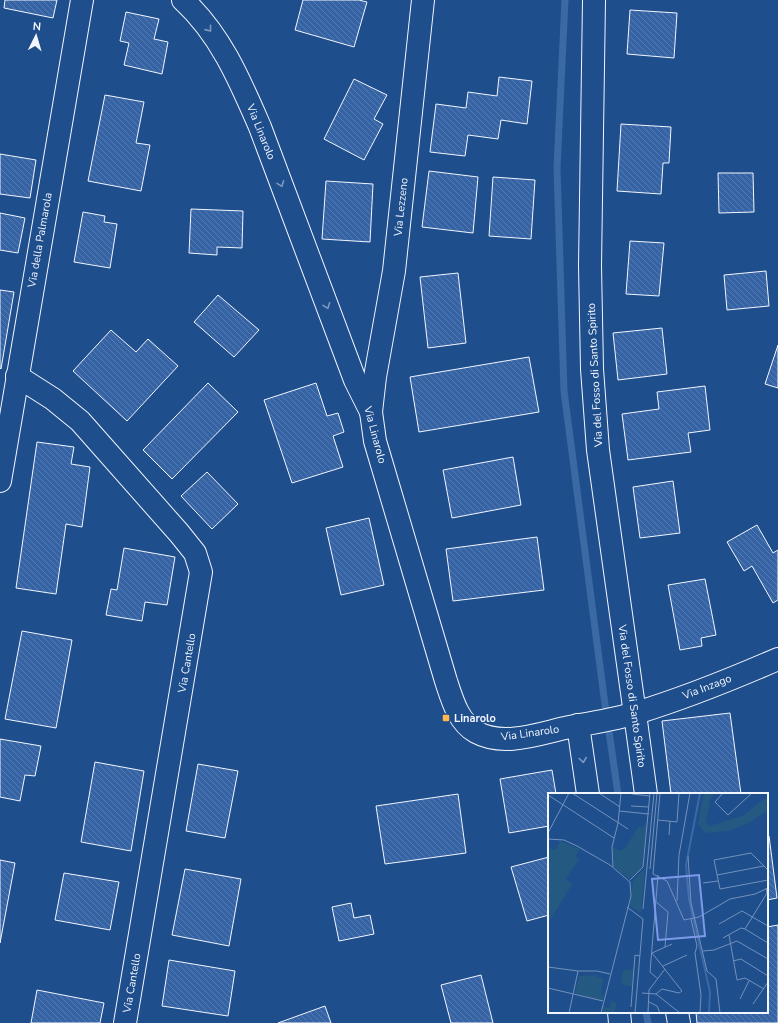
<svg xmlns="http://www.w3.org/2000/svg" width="778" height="1023" font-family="'Nunito Sans',sans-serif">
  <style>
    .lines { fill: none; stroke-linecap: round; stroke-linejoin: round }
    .stream { stroke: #3b69a3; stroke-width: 7 }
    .building { fill: url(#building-back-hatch); stroke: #f2f6ff }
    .minor-casing { stroke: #f2f6ff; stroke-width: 24 }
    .tertiary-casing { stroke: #f2f6ff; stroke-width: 24 }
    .minor { stroke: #1f4e8c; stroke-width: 22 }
    .tertiary { stroke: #1f4e8c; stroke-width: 22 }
    .oneway { stroke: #7e9ac0 }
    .poi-dot { fill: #ffb74d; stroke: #1f4e8c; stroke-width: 1.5 }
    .labels { text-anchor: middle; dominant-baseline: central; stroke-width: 3; stroke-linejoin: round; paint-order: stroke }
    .street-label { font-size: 11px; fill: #f2f6ff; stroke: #1f4e8c }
    .poi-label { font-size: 11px; font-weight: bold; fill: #f2f6ff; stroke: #1f4e8c; text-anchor: start }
    .inset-river { fill: none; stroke: #3b69a3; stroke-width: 2 }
    .inset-road { fill: none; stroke: #7391ba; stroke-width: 1 }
    .view { fill: #7d9aea; fill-opacity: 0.15; stroke: #7d9aea; stroke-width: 2 }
    .inset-edge { fill: none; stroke: #f2f6ff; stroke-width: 2 }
  </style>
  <defs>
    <pattern id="building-back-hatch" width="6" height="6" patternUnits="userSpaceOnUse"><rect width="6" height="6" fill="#3563a3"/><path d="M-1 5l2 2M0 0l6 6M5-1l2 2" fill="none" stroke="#537ab1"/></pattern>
  </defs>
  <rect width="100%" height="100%" fill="#1f4e8c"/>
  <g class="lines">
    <g class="stream">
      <polyline points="565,0 557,168 564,391 604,697 618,794"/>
      <polyline points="646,1012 648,1023"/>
    </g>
  </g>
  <g class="building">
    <polygon points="5,0 57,0 53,18 4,8"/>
    <polygon points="303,0 359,0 367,2 354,47 295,30"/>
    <polygon points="630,10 677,13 674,58 627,54"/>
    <polygon points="126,12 159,19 154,39 168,42 162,74 124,65 129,43 120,41"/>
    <polygon points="499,77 532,81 527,124 501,120 498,139 468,135 465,156 430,152 436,104 466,108 468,92 497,96"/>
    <polygon points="354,79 387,95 374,119 383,124 364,160 324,139"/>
    <polygon points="105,95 144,102 136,143 150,145 141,191 88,181"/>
    <polygon points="621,124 671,127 669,163 663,163 661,194 617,191"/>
    <polygon points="0,154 36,160 30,198 0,194"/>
    <polygon points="429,171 478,177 473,233 422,227"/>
    <polygon points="718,173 753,173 754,212 719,213"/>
    <polygon points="493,177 535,180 531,239 489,236"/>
    <polygon points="326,181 373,184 370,242 322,239"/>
    <polygon points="191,209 243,211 242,248 217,247 217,255 189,253"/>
    <polygon points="83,212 105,216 104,222 117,224 110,268 74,262"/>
    <polygon points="0,213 25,218 18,253 0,250"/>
    <polygon points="630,241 664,243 659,296 626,294"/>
    <polygon points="766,271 769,306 727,310 724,275"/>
    <polygon points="458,273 466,343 428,348 420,277"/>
    <polygon points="0,290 14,292 1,369 0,368"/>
    <polygon points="218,295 259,330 234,357 194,322"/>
    <polygon points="662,328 667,374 618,380 613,333"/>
    <polygon points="111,330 136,352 148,339 178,366 127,421 73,371"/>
    <polygon points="778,345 778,388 765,384"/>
    <polygon points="529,357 539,412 419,432 410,377"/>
    <polygon points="208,383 238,412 172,479 143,450"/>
    <polygon points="316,383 327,416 338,413 344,432 333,436 343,467 292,483 264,400"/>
    <polygon points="705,386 710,430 688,433 691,452 628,460 622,414 659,409 657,392"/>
    <polygon points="37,442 74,447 71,464 90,467 82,527 66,524 56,594 16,588"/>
    <polygon points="513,457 521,505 452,518 443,470"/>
    <polygon points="207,472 238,504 212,529 181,496"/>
    <polygon points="673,481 680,533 640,538 633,487"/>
    <polygon points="369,518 384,585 341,595 326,528"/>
    <polygon points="757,525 773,553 778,550 778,600 773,603 752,566 744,571 727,542"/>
    <polygon points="537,537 544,590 453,601 446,549"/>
    <polygon points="124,548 175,557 167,605 145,602 142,621 106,615 111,589 117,590"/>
    <polygon points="705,579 716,635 701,638 702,646 680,650 668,585"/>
    <polygon points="22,631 72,640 56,728 5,719"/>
    <polygon points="730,713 741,794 671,794 662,721"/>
    <polygon points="0,739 41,746 35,776 25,775 20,801 0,797"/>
    <polygon points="95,762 144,771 131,851 81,842"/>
    <polygon points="198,764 238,771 225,838 186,831"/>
    <polygon points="552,770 556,794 549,794 549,826 509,833 500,779"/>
    <polygon points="458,794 466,853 385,864 376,806"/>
    <polygon points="767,836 769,836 777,898 767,900"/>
    <polygon points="549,857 549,915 527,921 511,867"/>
    <polygon points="0,860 15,863 0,943"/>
    <polygon points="185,869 241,879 229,946 172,935"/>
    <polygon points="64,873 119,882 110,930 55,920"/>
    <polygon points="351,903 354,918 370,915 374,934 339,941 332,907"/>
    <polygon points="778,925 778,1023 697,1023 696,1012 767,1012 767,927"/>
    <polygon points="169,960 235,971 228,1016 162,1006"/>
    <polygon points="481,975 493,1023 451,1023 441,985"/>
    <polygon points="37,990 104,1003 100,1023 31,1023"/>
    <polygon points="325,1006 331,1023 278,1023"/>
  </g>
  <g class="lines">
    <g class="minor-casing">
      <g id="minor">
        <polyline points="594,0 590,266 592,369 598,450 635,714"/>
        <polyline points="17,376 53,399 80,421 179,533 195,553 201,572 125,1023"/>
        <polyline points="371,412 375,377 394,271 423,0"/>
        <polyline points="0,481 82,0"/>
        <polyline points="578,725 588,794"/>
        <polyline points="619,1012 620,1023"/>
      </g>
    </g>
    <g class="tertiary-casing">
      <g id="tertiary">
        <path d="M183 0C221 35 240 81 260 127L355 380 371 412 375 441 446 681C452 699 458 722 476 732 503 747 538 734 565 728 589 723 614 720 636 713 685 698 732 679 778 659"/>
        <polyline points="635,714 646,794"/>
        <polyline points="677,1012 679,1023"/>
      </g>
    </g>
    <use href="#minor" class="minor"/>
    <use href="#tertiary" class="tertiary"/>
  </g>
  <defs><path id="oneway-chevron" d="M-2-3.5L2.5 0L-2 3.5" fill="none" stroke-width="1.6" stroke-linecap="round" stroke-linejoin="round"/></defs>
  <g class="oneway">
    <use href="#oneway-chevron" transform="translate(209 29) rotate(51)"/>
    <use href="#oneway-chevron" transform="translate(281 184) rotate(69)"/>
    <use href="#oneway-chevron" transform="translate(327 306) rotate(69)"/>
    <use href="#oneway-chevron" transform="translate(583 760) rotate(82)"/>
  </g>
  <rect class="poi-dot" x="442" y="714" width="8" height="8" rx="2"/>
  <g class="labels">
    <g class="street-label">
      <text transform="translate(261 132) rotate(68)">Via Linarolo</text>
      <text transform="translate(401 207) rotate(-84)">Via Lezzeno</text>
      <text transform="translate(40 240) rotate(-80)">Via della Palmarola</text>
      <text transform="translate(595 375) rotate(-93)">Via del Fosso di Santo Spirito</text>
      <text transform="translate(375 435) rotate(75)">Via Linarolo</text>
      <text transform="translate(187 663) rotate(-80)">Via Cantello</text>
      <text transform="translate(707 687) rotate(-21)">Via Inzago</text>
      <text transform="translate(632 696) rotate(82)">Via del Fosso di Santo Spirito</text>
      <text transform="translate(530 733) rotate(-8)">Via Linarolo</text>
      <text transform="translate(132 983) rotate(-80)">Via Cantello</text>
    </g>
    <g class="poi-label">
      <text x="454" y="718">Linarolo</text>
    </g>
  </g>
  <g transform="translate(548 793)">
    <rect width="220" height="220" fill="#1f4e8c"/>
    <path d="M99 29 94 74 82 86 66 74 65 54 72 58 77 55 91 33 94 35ZM97 75 93 120 82 113 85 88ZM78 176 85 178 84 194 73 191 75 178ZM49 182V184L55 185 53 202 56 203 55 208 27 200 31 183ZM63 208 69 210 66 220H55V214L61 215Z" fill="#245a82"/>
    <path d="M156 0H166L162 7 158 30 162 33 196 22 216 6H220V17L199 31 180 38 158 40 150 31ZM12 48 32 56 27 64 32 65 17 87 25 90 0 130V55L8 57Z" fill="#245a82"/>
    <path class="inset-river" d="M152 0 138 72 141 106 162 199 161 220"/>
    <path class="inset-road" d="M24 0 80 36M51 0 72 14M112 0 105 81 119 88 136 127 151 124 182 106 207 101 220 95M175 0 167 9 180 22 204 0M84 1 102 3M0 2 66 45M83 13 101 14M71 18 101 21M110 27 129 29 131 0M0 40 21 0M121 42 122 28M0 46 16 47 29 53 62 72 82 89 83 103 53 220M140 63 143 110 159 178 168 186 172 220M65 74 64 54 70 30 73 0M102 76 109 0M220 77 203 60 166 67 172 96 220 87M169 82 216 73M82 87 95 74 102 0M155 90 170 88M107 108 120 119 117 154M129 108 131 62 142 0M79 114 95 126 87 220M95 116 106 0M143 126 149 153 147 160 153 202 152 220M171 131 194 118 220 133M197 136 220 150M181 142 189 187 197 185 216 196M175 145 193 135 197 136 219 100 218 95M155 158 166 157 189 148 220 166M104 160 134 198 131 200 114 196 108 201M104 160 124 151M185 168 193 166 220 183M115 173 139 162M0 174 30 178 21 220M30 178H49L62 181M110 186 102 179 110 82M0 195 55 208M94 200 108 201 132 220M192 206 201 188M101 209 109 213 112 220M205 211 220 189M83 214 87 162 92 163M100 220 101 197 117 176"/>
    <path class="view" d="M151 82 157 143 110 147 104 86Z"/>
    <rect width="220" height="220" class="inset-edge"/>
  </g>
  <g transform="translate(36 36) rotate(5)" stroke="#1f4e8c" stroke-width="3" paint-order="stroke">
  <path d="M0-3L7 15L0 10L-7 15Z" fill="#f2f6ff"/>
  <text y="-6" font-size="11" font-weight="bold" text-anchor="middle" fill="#f2f6ff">N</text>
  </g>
</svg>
